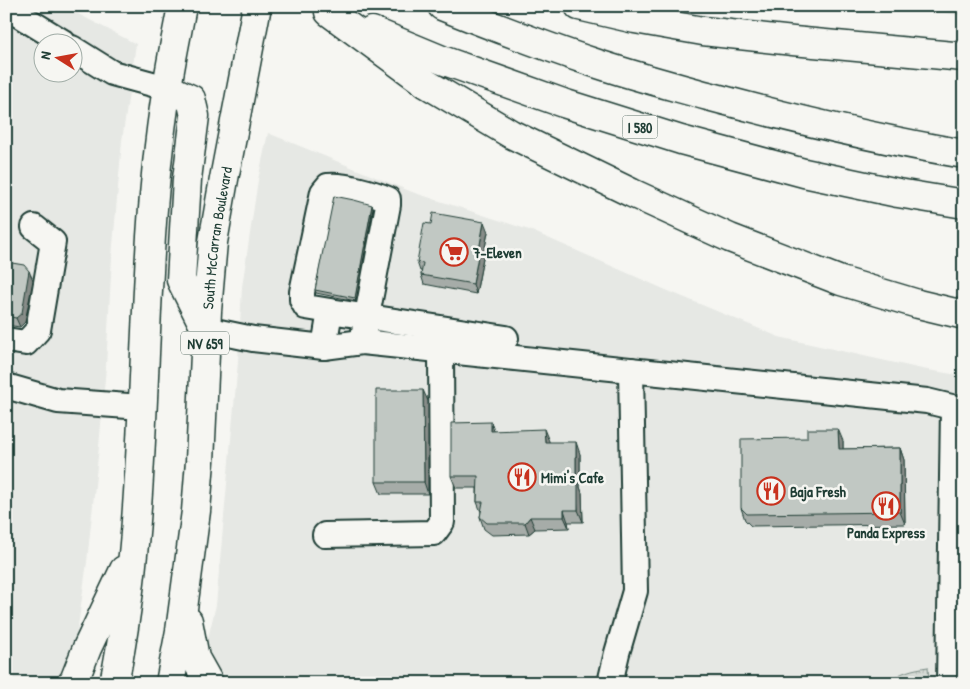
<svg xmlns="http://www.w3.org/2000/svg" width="970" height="689" font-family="'Patrick Hand',sans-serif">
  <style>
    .built { fill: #e6e8e4; fill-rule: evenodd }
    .grass { fill: url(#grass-tufts); stroke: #7a8c85 }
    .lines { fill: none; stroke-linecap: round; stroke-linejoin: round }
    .minor-casing { stroke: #1f3d34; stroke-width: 28 }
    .major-casing { stroke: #1f3d34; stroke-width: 31 }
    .highway-casing { stroke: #1f3d34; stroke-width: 31 }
    .minor { stroke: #f6f6f2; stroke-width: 24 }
    .major { stroke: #f6f6f2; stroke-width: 28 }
    .highway { stroke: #f6f6f2; stroke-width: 28 }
    .wall { fill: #a6aca8; stroke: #1f3d34 }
    .shaded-wall { fill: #878c88; stroke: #1f3d34 }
    .building { fill: #c1c8c3; stroke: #1f3d34 }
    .labels { text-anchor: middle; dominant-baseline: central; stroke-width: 5; stroke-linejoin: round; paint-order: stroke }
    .shield { fill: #f6f6f2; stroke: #60746d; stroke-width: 1 }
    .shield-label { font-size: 14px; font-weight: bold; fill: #1f3d34 }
    .street-label { font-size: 15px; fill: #1f3d34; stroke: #f6f6f2 }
    .poi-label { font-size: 15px; font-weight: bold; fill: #1f3d34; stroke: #f6f6f2; text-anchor: start }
  </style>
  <defs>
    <pattern id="grass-tufts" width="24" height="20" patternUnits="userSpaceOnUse" patternTransform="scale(1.25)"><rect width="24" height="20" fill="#d6dbd6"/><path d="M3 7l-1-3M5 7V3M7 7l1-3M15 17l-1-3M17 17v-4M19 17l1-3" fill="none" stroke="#b7bdb8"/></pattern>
  </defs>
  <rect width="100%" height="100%" fill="#f6f6f2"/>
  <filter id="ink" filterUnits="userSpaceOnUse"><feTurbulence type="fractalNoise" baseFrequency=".02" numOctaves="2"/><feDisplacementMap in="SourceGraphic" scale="10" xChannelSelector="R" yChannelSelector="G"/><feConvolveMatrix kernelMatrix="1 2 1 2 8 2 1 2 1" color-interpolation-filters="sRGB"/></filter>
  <g filter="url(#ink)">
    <g class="built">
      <path d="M6 6H63L136 44 122 141 112 257 106 367 99 447 87 562 76 641 60 679 56 683H6ZM42 42H72V72H42Z"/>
      <polygon points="903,6 964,6 964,16"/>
      <polygon points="268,133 412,192 532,231 666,290 779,337 922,369 964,376 964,683 229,683 217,671 207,642 216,605 238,362 242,287 258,180"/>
    </g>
    <path class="grass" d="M928 667 929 683H889C898 672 914 669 928 667Z"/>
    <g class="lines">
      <g class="minor-casing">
        <g id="minor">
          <polyline points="6,7 63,42"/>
          <polyline points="72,48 112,73 167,88"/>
          <path d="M330 311 306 307 302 300V292L323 192 328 186C343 184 374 193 388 199V205L362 342"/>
          <polyline points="205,329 253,339 324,347 362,342 927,401 964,410"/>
          <polyline points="6,340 26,343 38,330 53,242 34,227"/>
          <polyline points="324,347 330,311 506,338"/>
          <polyline points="6,386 58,401 142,407"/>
          <polyline points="325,535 434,533 442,522 441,350"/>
          <polyline points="610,683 617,653 635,591 631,370"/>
          <polyline points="949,683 953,408"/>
        </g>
      </g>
      <g class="major-casing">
        <g id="major">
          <polyline points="167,88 191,99 195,116 187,179 181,280 205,328"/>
          <polyline points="188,621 195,658 209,683"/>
          <polyline points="72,683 74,681 87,648 124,570"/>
          <path d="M114 683C142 548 141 409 149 272 152 211 157 149 167 88 171 61 177 33 182 6"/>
          <path id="s1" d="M170 683 180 631 196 511 200 461 207 311 213 242 224 179 257 6"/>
        </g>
      </g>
      <g class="highway-casing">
        <g id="highway">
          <path d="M442 6C492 26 541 45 592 62 630 75 669 85 708 96 793 119 878 139 964 154"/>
          <polyline points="579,6 635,19 703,31 793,41 964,57"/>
          <polyline points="329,12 427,84 511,134 632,193 730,238 841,281 918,304 964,315"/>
          <polyline points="372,31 442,60 563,103 681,140 804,173 898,193 964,204"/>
        </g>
      </g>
      <use href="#minor" class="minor"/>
      <use href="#major" class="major"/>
      <use href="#highway" class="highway"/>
    </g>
    <g class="wall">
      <polygon points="372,205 373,208 356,301 316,293 315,290"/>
      <polygon points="488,232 476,294 424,284 421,275 422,271 420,271 417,262"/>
      <polygon points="6,262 33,280 25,322 20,327 6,325"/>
      <polygon points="428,401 428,494 381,494 376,482"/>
      <polygon points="494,431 549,442 580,454 580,487 582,493 583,522 568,522 569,528 535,529 529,534 492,535 484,529 480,517 481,512 477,502 477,488 456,488 451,476"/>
      <polygon points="843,441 843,449 900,448 904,460 905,524 751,526 745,520 741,508"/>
    </g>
    <g class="shaded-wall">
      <polygon points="372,205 373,208 356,301 355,298"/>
      <polygon points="484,222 488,232 476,294 473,284"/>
      <polygon points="29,271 33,280 25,322 20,327 16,318"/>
      <polygon points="423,390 428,401 428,494 424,482"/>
      <polygon points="491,422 495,434 491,431"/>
      <polygon points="544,429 549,441 549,454 545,442"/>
      <polygon points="838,429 843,441 843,461 839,449"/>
      <polygon points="576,442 580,454 580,487 582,493 583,522 578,510 576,481"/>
      <polygon points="900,448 904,460 905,524 900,512"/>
      <polygon points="564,510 568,522 569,528 564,517"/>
      <polygon points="530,517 535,529 529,534 525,523"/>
    </g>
    <g class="building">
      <polygon points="334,196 354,200 372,205 355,298 315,290"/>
      <polygon points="433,213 484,222 473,284 421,275 423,263 417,262 424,223 431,224"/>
      <polygon points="6,262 24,265 29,271 22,313 16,318 6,316"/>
      <polygon points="376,390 423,390 424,482 376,482"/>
      <polygon points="491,422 491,431 544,429 545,442 576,442 576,481 578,481 578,510 564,510 564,517 530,517 525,523 487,523 480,517 483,502 477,502 478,476 451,476 451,423"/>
      <polygon points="807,429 838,429 839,449 900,448 900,512 747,514 741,508 741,439 807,438"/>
    </g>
  </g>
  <defs>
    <g id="supermarket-ring" transform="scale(1.4375)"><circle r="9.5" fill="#f6f6f2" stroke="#c8321e" stroke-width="1.5"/><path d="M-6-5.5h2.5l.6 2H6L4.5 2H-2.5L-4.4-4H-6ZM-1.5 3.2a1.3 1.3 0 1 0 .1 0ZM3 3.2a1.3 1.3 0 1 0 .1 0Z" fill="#c8321e"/></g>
    <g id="restaurant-ring" transform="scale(1.4375)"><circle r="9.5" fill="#f6f6f2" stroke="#c8321e" stroke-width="1.5"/><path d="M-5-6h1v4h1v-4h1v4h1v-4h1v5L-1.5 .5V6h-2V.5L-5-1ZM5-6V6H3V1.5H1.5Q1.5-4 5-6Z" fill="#c8321e"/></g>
  </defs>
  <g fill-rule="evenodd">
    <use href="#supermarket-ring" x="454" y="252"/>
    <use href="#restaurant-ring" x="522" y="477"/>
    <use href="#restaurant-ring" x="771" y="491"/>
    <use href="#restaurant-ring" x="886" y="506"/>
  </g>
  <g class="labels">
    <g class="shield">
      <rect x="622.5" y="115.5" width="35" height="23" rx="4"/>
      <rect x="181" y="331.5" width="48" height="23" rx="4"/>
    </g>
    <g class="shield-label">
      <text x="640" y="127">I 580</text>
      <text x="205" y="343">NV 659</text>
    </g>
    <g class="street-label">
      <text stroke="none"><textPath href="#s1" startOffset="448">South McCarran Boulevard</textPath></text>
    </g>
    <g class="poi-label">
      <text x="473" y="252">7-Eleven</text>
      <text x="541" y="477">Mimi's Cafe</text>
      <text x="790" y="491">Baja Fresh</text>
      <text x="886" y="532" text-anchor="middle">Panda Express</text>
    </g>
  </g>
  <rect width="970" height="689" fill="none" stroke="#f6f6f2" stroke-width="25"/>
  <rect x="12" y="12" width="945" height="664" fill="none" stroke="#1f3d34" stroke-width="2" filter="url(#ink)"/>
  <g transform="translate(58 58) rotate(281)"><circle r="24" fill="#f6f6f2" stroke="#a0aca6"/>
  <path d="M0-4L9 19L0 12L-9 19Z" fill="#c8321e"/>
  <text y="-8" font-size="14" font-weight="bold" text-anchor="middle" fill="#1f3d34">N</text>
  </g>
</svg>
